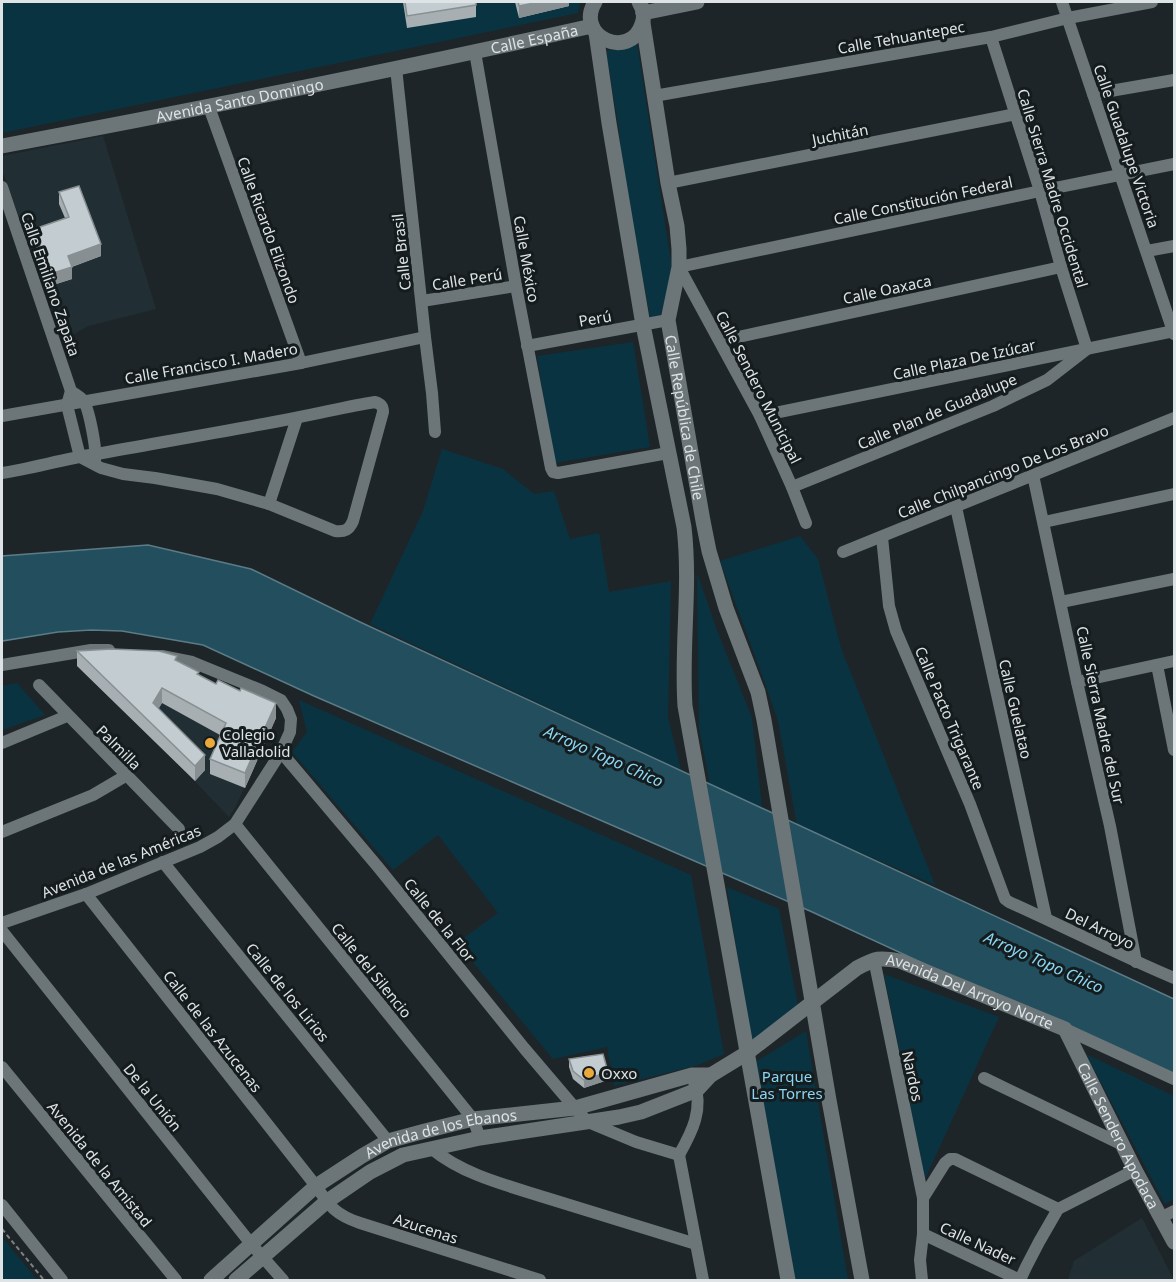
<svg xmlns="http://www.w3.org/2000/svg" width="1176" height="1282" font-family="'Noto Sans',sans-serif">
  <style>
    .built { fill: #212f34 }
    .green { fill: #0a3342 }
    .water { fill: #234e5e; stroke: #5b7b86; stroke-width: 1.5 }
    .lines { fill: none; stroke-linecap: round; stroke-linejoin: round }
    .path { stroke: #7d8385; stroke-width: 2; stroke-dasharray: 4.5 3; stroke-linecap: butt }
    .minor { stroke: #6c7578; stroke-width: 12 }
    .tertiary { stroke: #6c7578; stroke-width: 15 }
    .wall { fill: #a8afb3 }
    .shaded-wall { fill: #888f92 }
    .building { fill: #c3ccd0; stroke: #888f92; stroke-width: 1.5 }
    .poi-dot { fill: #eca93b; stroke: #151c1e; stroke-width: 2 }
    .labels { text-anchor: middle; dominant-baseline: central; stroke-width: 6; stroke-linejoin: round; paint-order: stroke }
    .street-label { font-size: 15px; fill: #dee3e5; stroke: #151c1e }
    .poi-label { font-size: 15px; fill: #dee3e5; stroke: #151c1e; text-anchor: start }
    .park-label { font-size: 15px; fill: #8ad5f2; stroke: #151c1e }
    .water-label { font-size: 16px; font-style: italic; fill: #8cd7f4; stroke: #151c1e }
  </style>
  <rect width="100%" height="100%" fill="#1e2528"/>
  <g class="built">
    <polygon points="103,136 156,309 88,326 64,340 2,170 2,156"/>
    <polygon points="81,669 272,709 276,718 235,808 229,817 183,769 83,672"/>
    <polygon points="1142,1218 1174,1280 1068,1280 1074,1261"/>
  </g>
  <g class="green">
    <polygon points="2,2 580,2 578,13 2,133"/>
    <polygon points="637,43 673,275 660,317 650,317 622,165 619,130 606,51"/>
    <polygon points="633,342 650,447 554,463 537,356"/>
    <polygon points="442,449 503,469 534,494 554,491 570,539 599,533 609,592 671,581 668,717 681,770 370,624 423,511"/>
    <polygon points="800,536 818,559 841,648 935,885 797,825 778,721 763,678 720,561"/>
    <polygon points="697,573 718,633 752,718 762,808 711,789 699,728"/>
    <polygon points="17,683 45,715 2,730 2,686"/>
    <polygon points="299,700 691,875 724,1054 698,1065 614,1086 607,1047 553,1059 457,943 498,913 438,835 393,870 292,752 307,732"/>
    <polygon points="727,887 779,909 798,1005 750,1042"/>
    <polygon points="884,974 999,1017 925,1179"/>
    <polygon points="806,1031 848,1280 792,1280 755,1062"/>
    <polygon points="1086,1054 1174,1096 1174,1199 1165,1204"/>
    <polygon points="2,1237 37,1280 2,1280"/>
  </g>
  <polygon class="water" points="148,545 251,569 360,622 1174,999 1174,1079 810,911 314,696 203,645 122,631 91,630 58,632 2,641 2,556"/>
  <g class="lines">
    <polyline class="path" points="2,1229 44,1280"/>
    <g class="minor">
      <polyline points="1062,2 1093,94 1174,334"/>
      <polyline points="475,52 516,286 551,468 553,472 558,473 668,453"/>
      <polyline points="396,68 425,337 432,393 435,432"/>
      <polyline points="1093,94 1174,80"/>
      <polyline points="654,96 991,37 1068,18 1152,2"/>
      <polyline points="209,107 301,363"/>
      <polyline points="668,183 1016,114"/>
      <path d="M2 187 71 391C75 394 80 397 83 400 89 408 97 450 95 460"/>
      <polyline points="1147,251 1174,246"/>
      <polyline points="422,301 516,286"/>
      <polyline points="720,341 1061,267"/>
      <polyline points="527,346 668,320"/>
      <polyline points="2,416 301,363 425,337"/>
      <polyline points="760,416 1174,331"/>
      <path d="M2 473C33 468 64 459 96 454 162 442 228 431 295 418 322 413 348 406 375 402 381 404 383 406 383 412L353 521C349 530 345 532 335 531L269 504 217 489 155 478 123 474 101 468 80 457 67 405 71 391"/>
      <polyline points="1033,475 1077,682 1110,826 1136,962"/>
      <polyline points="792,487 993,406 1047,380 1087,349 1061,267 1040,191 991,37"/>
      <polyline points="269,504 297,418"/>
      <polyline points="956,507 1046,918"/>
      <polyline points="1044,522 1174,494"/>
      <polyline points="806,523 792,487 760,416 679,267 1040,191 1174,164"/>
      <path d="M882 537 889 606 896 631 970 804 1005 899 1009 902C1065 927 1119 955 1174 978"/>
      <polyline points="843,552 1174,418"/>
      <polyline points="1061,602 1174,579"/>
      <polyline points="2,665 91,650 109,650"/>
      <polyline points="1157,665 1174,750"/>
      <polyline points="1077,682 1174,661"/>
      <polyline points="39,685 179,829"/>
      <polyline points="2,743 67,716"/>
      <polyline points="281,752 378,867 524,1048 575,1108 588,1122 636,1142 679,1155"/>
      <polyline points="235,824 473,1119 480,1138"/>
      <polyline points="2,832 93,795 127,775"/>
      <polyline points="163,862 388,1141"/>
      <path d="M86 894 316 1186C330 1207 336 1215 360 1223L540 1280"/>
      <polyline points="2,923 86,894 200,847 218,837 235,824 281,752 290,732 291,719 287,709 281,700 263,691 192,662 162,656"/>
      <polyline points="2,931 252,1245 283,1280"/>
      <polyline points="874,959 923,1198 923,1234 920,1260 922,1280"/>
      <polyline points="1065,1029 1174,1079"/>
      <polyline points="2,1067 176,1280"/>
      <polyline points="984,1078 1123,1145"/>
      <path d="M432 1149C465 1176 510 1186 550 1199 599 1214 647 1229 696 1244"/>
      <polyline points="679,1155 703,1280"/>
      <path d="M679 1155C692 1132 704 1109 694 1082"/>
      <polyline points="923,1198 945,1163 950,1159 955,1159 1058,1209"/>
      <polyline points="2,1205 62,1280"/>
      <polyline points="1162,1217 1174,1211"/>
      <polyline points="923,1234 1020,1280"/>
      <polyline points="1020,1280 1026,1267 1039,1242 1058,1209 1135,1170"/>
    </g>
    <g class="tertiary">
      <path d="M595 2C574 37 630 61 642 24 645 16 643 8 639 2"/>
      <polyline points="643,13 697,2"/>
      <path id="s1" d="M643 23 668 183 677 226 679 249V267L668 320 703 521 709 551 726 608 758 692 764 720 829 1100 862 1280"/>
      <path d="M596 33 609 123 643 325 684 527C691 587 681 646 685 706L788 1280"/>
      <path id="s2" d="M2 146C199 109 396 70 592 26"/>
      <path id="s3" d="M211 1280 316 1186 362 1156 388 1141 425 1131 473 1119 575 1108 692 1075H711"/>
      <path id="s4" d="M236 1280 326 1202 370 1172 403 1155 480 1138 619 1117 641 1112 697 1090 711 1075 747 1053 857 968C876 958 879 957 900 961L1065 1029 1135 1170 1174 1242"/>
    </g>
  </g>
  <g class="wall">
    <polygon points="403,2 476,2 476,17 407,28"/>
    <polygon points="515,2 569,2 569,6 519,18"/>
    <polygon points="59,192 101,256 72,267 72,279 50,286 34,241 34,229 65,218 59,204"/>
    <polygon points="77,651 177,661 199,675 276,718 245,788 210,774 210,759 220,735 162,703 158,709 205,770 195,781 77,666"/>
    <polygon points="569,1059 608,1080 584,1088 573,1079 569,1067"/>
  </g>
  <g class="shaded-wall">
    <polygon points="539,2 569,2 569,6 519,18 519,6"/>
    <polygon points="101,244 101,256 68,268 68,256"/>
    <polygon points="72,267 72,279 50,286 50,274"/>
    <polygon points="162,688 162,703 153,718 153,703"/>
    <polygon points="276,703 276,718 245,788 245,773"/>
    <polygon points="205,755 205,770 195,781 195,766"/>
    <polygon points="608,1072 608,1080 584,1088 584,1080"/>
  </g>
  <g class="building">
    <polygon points="405,2 476,2 476,5 407,16"/>
    <polygon points="518,2 539,2 519,6"/>
    <polygon points="79,186 101,244 68,256 72,267 50,274 34,229 69,217 59,192"/>
    <polygon points="112,649 159,651 177,656 175,660 199,672 197,674 216,684 218,680 240,691 241,688 276,703 245,773 210,759 226,723 162,688 153,703 205,755 195,766 77,651"/>
    <polygon points="603,1054 608,1072 584,1080 573,1071 569,1059"/>
  </g>
  <g class="poi-dot">
    <circle cx="210" cy="743" r="6"/>
    <circle cx="589" cy="1073" r="6"/>
  </g>
  <g class="labels">
    <g class="street-label">
      <text transform="translate(901 37) rotate(-10)">Calle Tehuantepec</text>
      <text stroke="none"><textPath href="#s2" startOffset="543">Calle España</textPath></text>
      <text stroke="none"><textPath href="#s2" startOffset="242">Avenida Santo Domingo</textPath></text>
      <text transform="translate(840 134) rotate(-11)">Juchitán</text>
      <text transform="translate(1127 146) rotate(71)">Calle Guadalupe Victoria</text>
      <text transform="translate(1053 188) rotate(73)">Calle Sierra Madre Occidental</text>
      <text transform="translate(923 200) rotate(-12)">Calle Constitución Federal</text>
      <text transform="translate(269 230) rotate(70)">Calle Ricardo Elizondo</text>
      <text transform="translate(401 252) rotate(-96)">Calle Brasil</text>
      <text transform="translate(527 259) rotate(80)">Calle México</text>
      <text transform="translate(467 279) rotate(-9)">Calle Perú</text>
      <text transform="translate(51 284) rotate(71)">Calle Emiliano Zapata</text>
      <text transform="translate(887 289) rotate(-12)">Calle Oaxaca</text>
      <text transform="translate(595 318) rotate(-10)">Perú</text>
      <text transform="translate(964 359) rotate(-12)">Calle Plaza De Izúcar</text>
      <text transform="translate(211 363) rotate(-10)">Calle Francisco I. Madero</text>
      <text transform="translate(759 387) rotate(63)">Calle Sendero Municipal</text>
      <text transform="translate(937 411) rotate(-23)">Calle Plan de Guadalupe</text>
      <text stroke="none"><textPath href="#s1" startOffset="400">Calle República de Chile</textPath></text>
      <text transform="translate(1003 471) rotate(-22)">Calle Chilpancingo De Los Bravo</text>
      <text transform="translate(1016 709) rotate(77)">Calle Guelatao</text>
      <text transform="translate(1101 715) rotate(78)">Calle Sierra Madre del Sur</text>
      <text transform="translate(950 718) rotate(67)">Calle Pacto Trigarante</text>
      <text transform="translate(119 747) rotate(45)">Palmilla</text>
      <text transform="translate(121 861) rotate(-22)">Avenida de las Américas</text>
      <text transform="translate(440 920) rotate(51)">Calle de la Flor</text>
      <text transform="translate(1100 928) rotate(26)">Del Arroyo</text>
      <text transform="translate(372 970) rotate(51)">Calle del Silencio</text>
      <text transform="translate(288 992) rotate(51)">Calle de los Lirios</text>
      <text stroke="none"><textPath href="#s4" startOffset="834">Avenida Del Arroyo Norte</textPath></text>
      <text transform="translate(213 1031) rotate(52)">Calle de las Azucenas</text>
      <text transform="translate(913 1076) rotate(78)">Nardos</text>
      <text transform="translate(153 1097) rotate(51)">De la Unión</text>
      <text stroke="none"><textPath href="#s4" startOffset="1056">Calle Sendero Apodaca</textPath></text>
      <text stroke="none"><textPath href="#s3" startOffset="279">Avenida de los Ebanos</textPath></text>
      <text transform="translate(100 1164) rotate(51)">Avenida de la Amistad</text>
      <text transform="translate(426 1228) rotate(18)">Azucenas</text>
      <text transform="translate(978 1243) rotate(25)">Calle Nader</text>
    </g>
    <g class="poi-label">
      <text x="222" y="734">Colegio<tspan x="222" dy="17">Valladolid</tspan></text>
      <text x="601" y="1073">Oxxo</text>
    </g>
    <g class="park-label">
      <text x="787" y="1076">Parque<tspan x="787" dy="17">Las Torres</tspan></text>
    </g>
    <g class="water-label">
      <text transform="translate(604 756) rotate(24)">Arroyo Topo Chico</text>
      <text transform="translate(1044 962) rotate(24)">Arroyo Topo Chico</text>
    </g>
  </g>
  <rect width="1176" height="1282" fill="none" stroke="#dee3e5" stroke-width="6"/>
</svg>
